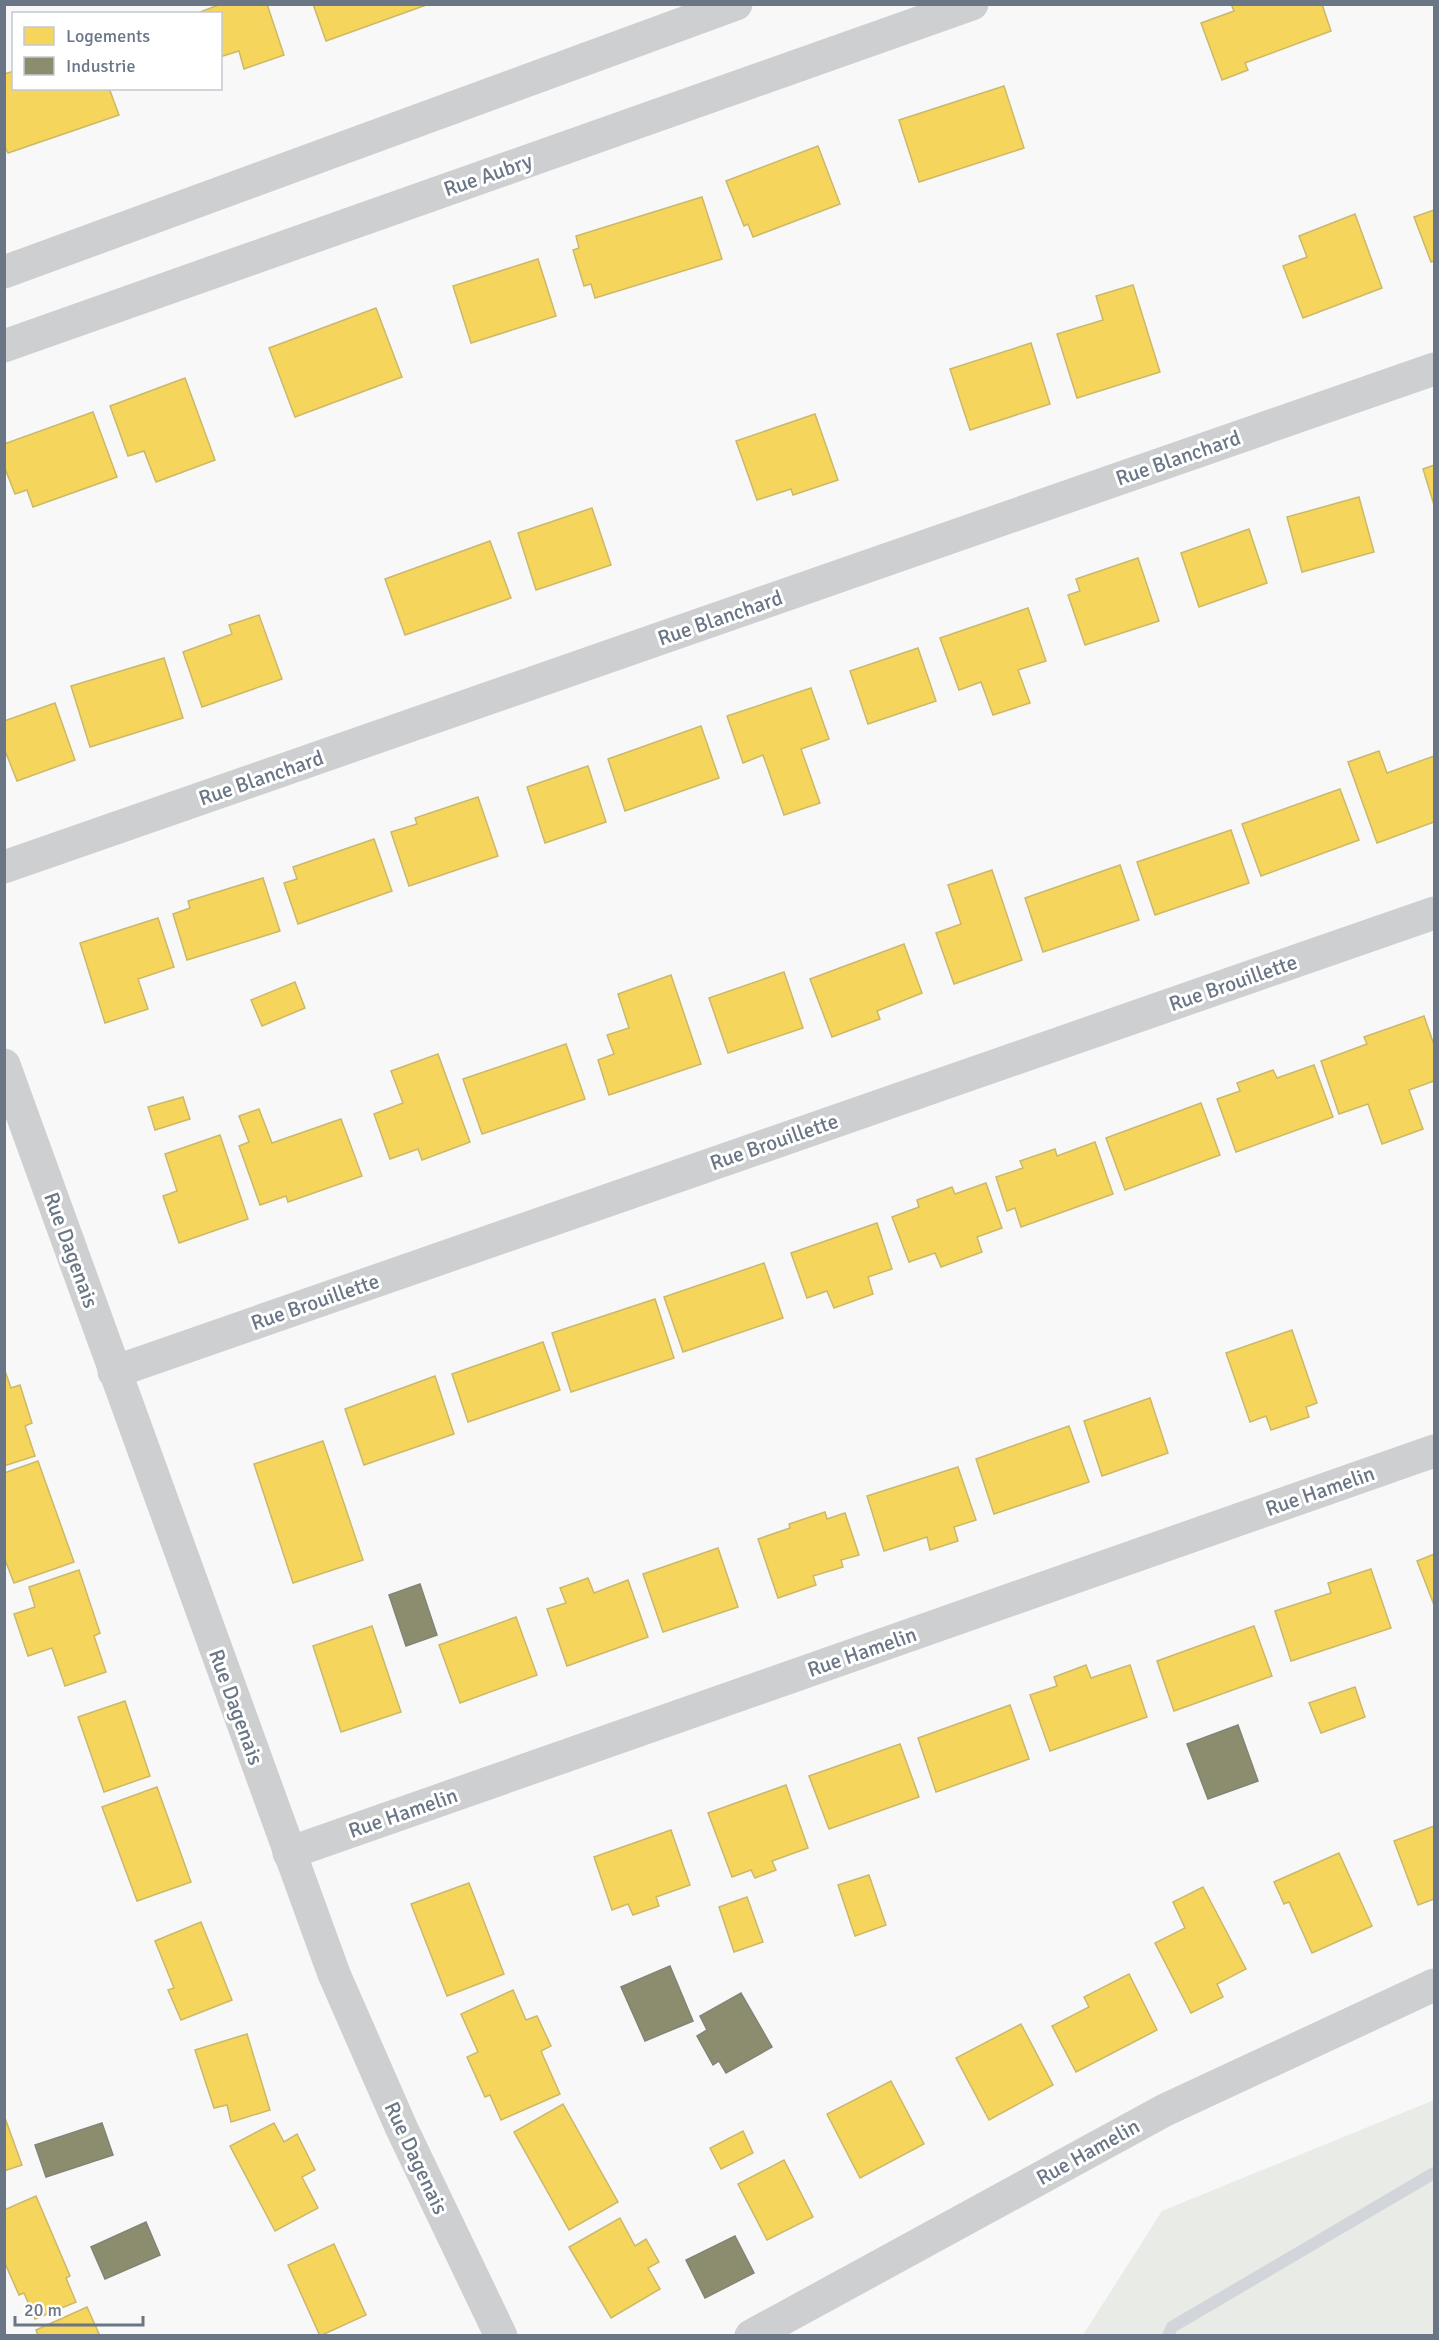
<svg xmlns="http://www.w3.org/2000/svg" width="1439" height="2340" font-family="Signika,sans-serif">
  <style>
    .green { fill: #e8ebe6 }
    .homes { fill: #f6d55c; stroke: #ccb869; stroke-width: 1.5 }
    .industry { fill: #8c8c6e; stroke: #828575; stroke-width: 1.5 }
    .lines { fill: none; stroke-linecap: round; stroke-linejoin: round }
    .stream { stroke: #d2d6db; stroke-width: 12 }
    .minor { stroke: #cecfd1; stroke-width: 33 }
    .labels { text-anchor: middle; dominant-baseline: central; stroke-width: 6; stroke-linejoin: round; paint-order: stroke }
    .street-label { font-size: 21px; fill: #6a7586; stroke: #fff }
  </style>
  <rect width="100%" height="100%" fill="#f8f8f8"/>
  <polygon class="green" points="1434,2100 1434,2335 1083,2335 1162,2211"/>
  <g class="homes">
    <polygon points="221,4 267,4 284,55 244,69 239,51 220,57 220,14 195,14"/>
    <polygon points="313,4 429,4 326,41"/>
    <polygon points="1231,4 1322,4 1331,31 1245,63 1248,70 1222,80 1201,23 1234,11"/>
    <polygon points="14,71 14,88 109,88 119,115 8,153 4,145 4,74"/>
    <polygon points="1004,86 1024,148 919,182 899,120"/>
    <polygon points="818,146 840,204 753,237 748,224 744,226 726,181"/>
    <polygon points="702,197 722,259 595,298 591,284 584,286 573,250 579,248 576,236"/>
    <polygon points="1434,210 1434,261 1431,262 1414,217"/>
    <polygon points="1355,214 1382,288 1303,318 1283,266 1307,257 1299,236"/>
    <polygon points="538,259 556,316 471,343 453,286"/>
    <polygon points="1133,285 1160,372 1077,398 1057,334 1103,320 1096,296"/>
    <polygon points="376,308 402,377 295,417 269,348"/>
    <polygon points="1031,343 1050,404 970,430 950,369"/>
    <polygon points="185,378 215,460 156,482 144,451 128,456 110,406"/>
    <polygon points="93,412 117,477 33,507 27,490 15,494 4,466 4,444"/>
    <polygon points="815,414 838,480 793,495 791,489 757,500 736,441"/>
    <polygon points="1434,465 1434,505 1423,469"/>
    <polygon points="1359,497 1374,552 1302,572 1287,517"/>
    <polygon points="592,508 611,565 536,590 518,533"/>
    <polygon points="1249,529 1267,583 1199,607 1181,553"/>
    <polygon points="490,541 511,598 405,635 385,579"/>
    <polygon points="1138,558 1159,621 1085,645 1068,595 1080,591 1076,579"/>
    <polygon points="1028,608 1046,661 1018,670 1030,703 993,715 981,682 959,690 940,638"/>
    <polygon points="259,615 282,679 202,707 183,652 232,634 229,625"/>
    <polygon points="918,648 936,701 868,724 850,671"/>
    <polygon points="164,658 183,718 90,747 71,686"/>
    <polygon points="811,688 829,739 801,749 820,803 784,815 763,755 743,763 727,716"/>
    <polygon points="55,703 75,760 17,781 4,748 4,721"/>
    <polygon points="701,726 719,778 625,811 608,759"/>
    <polygon points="1379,751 1387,773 1434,756 1434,822 1377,843 1348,762"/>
    <polygon points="588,766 606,822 545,843 527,787"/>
    <polygon points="1340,789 1359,840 1261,876 1242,824"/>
    <polygon points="478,797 498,856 409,886 391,832 417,824 415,818"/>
    <polygon points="1231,830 1249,883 1155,915 1137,862"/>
    <polygon points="374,839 392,891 298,924 284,883 297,879 293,867"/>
    <polygon points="1120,865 1139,920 1043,952 1025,898"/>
    <polygon points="992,870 1022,960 954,984 936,933 961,924 948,885"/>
    <polygon points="263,878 280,931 187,960 173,914 190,908 188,901"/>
    <polygon points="158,918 174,967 138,979 148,1009 105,1023 80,943"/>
    <polygon points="904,944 922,993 877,1011 880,1019 832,1037 810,979"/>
    <polygon points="784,972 803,1028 728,1053 709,998"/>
    <polygon points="671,975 701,1064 609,1095 598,1060 614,1054 607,1035 629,1028 618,994"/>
    <polygon points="295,982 305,1008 262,1026 251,1000"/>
    <polygon points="1424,1016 1434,1045 1434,1081 1409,1090 1423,1129 1382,1144 1368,1104 1339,1114 1321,1061 1367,1044 1364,1037"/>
    <polygon points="566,1044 585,1099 482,1134 463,1079"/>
    <polygon points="438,1054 470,1142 422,1160 418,1149 390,1159 374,1114 403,1103 391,1071"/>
    <polygon points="1314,1065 1333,1117 1236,1152 1217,1099 1240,1091 1237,1083 1273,1070 1277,1078"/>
    <polygon points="183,1097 190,1119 155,1130 148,1107"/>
    <polygon points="1201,1103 1220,1155 1125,1190 1106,1138"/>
    <polygon points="259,1109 272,1143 341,1119 362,1176 288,1202 286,1196 260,1205 239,1146 249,1142 239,1116"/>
    <polygon points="220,1135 248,1219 179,1243 163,1196 177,1191 165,1154"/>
    <polygon points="1095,1142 1113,1194 1021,1227 1015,1208 1007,1211 996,1177 1023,1168 1020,1161 1055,1149 1057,1156"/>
    <polygon points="986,1183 1002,1228 977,1237 982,1252 941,1267 935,1253 909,1262 892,1217 919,1207 917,1200 952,1187 955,1194"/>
    <polygon points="877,1223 892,1269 868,1277 873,1294 834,1308 827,1291 807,1298 791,1253"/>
    <polygon points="764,1263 783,1318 683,1352 664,1297"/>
    <polygon points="655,1299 674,1358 571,1392 552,1333"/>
    <polygon points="1292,1330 1317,1403 1306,1407 1309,1417 1271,1430 1266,1416 1250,1422 1226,1353"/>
    <polygon points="543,1342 560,1390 468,1422 452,1374"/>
    <polygon points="4,1368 11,1388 20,1385 32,1423 25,1426 35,1456 4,1466"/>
    <polygon points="435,1376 454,1434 364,1465 345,1409"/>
    <polygon points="1150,1398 1168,1453 1102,1476 1084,1421"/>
    <polygon points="1069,1426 1089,1482 994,1514 976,1459"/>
    <polygon points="323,1441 363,1560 293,1583 254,1464"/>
    <polygon points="38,1461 74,1562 14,1583 4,1557 4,1473"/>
    <polygon points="958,1467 976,1520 954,1527 958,1541 930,1550 927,1537 884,1551 867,1496"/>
    <polygon points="825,1512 827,1519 845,1513 859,1555 841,1560 843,1567 813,1576 816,1585 778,1598 758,1539 790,1528 789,1524"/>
    <polygon points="718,1548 738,1607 663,1632 643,1574"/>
    <polygon points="1434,1554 1434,1605 1417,1561"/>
    <polygon points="1371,1569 1391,1628 1291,1661 1275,1611 1331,1593 1328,1583"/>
    <polygon points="79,1570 100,1633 94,1636 106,1672 65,1686 52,1648 28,1656 14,1614 35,1607 29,1587"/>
    <polygon points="588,1578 594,1593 628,1580 648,1637 567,1666 547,1609 566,1603 560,1588"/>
    <polygon points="516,1617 537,1675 460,1703 439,1645"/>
    <polygon points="372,1626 401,1712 341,1732 313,1646"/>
    <polygon points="1254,1626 1272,1676 1174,1711 1157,1661"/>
    <polygon points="1086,1665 1091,1678 1130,1665 1147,1717 1050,1751 1030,1695 1057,1686 1054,1677"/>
    <polygon points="1355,1687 1365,1717 1321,1733 1309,1703"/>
    <polygon points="125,1701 150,1776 104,1792 78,1717"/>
    <polygon points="1010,1705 1029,1759 936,1792 918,1738"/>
    <polygon points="900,1744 919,1797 829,1829 809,1776"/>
    <polygon points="786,1785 808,1848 772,1861 776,1870 755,1878 751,1870 732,1877 708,1813"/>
    <polygon points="157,1787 191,1882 137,1901 102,1807"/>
    <polygon points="1434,1826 1434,1899 1418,1905 1394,1841"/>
    <polygon points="671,1830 690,1885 656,1897 659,1906 633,1915 628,1904 612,1910 594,1857"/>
    <polygon points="1339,1853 1372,1926 1312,1953 1289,1902 1284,1904 1274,1882"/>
    <polygon points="869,1875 886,1925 855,1936 838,1885"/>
    <polygon points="469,1883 504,1974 447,1996 411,1904"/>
    <polygon points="1203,1887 1246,1969 1217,1984 1223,1997 1191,2013 1155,1943 1185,1928 1173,1902"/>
    <polygon points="747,1897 763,1942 734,1952 719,1907"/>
    <polygon points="201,1922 232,2000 181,2020 168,1990 174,1988 155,1941"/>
    <polygon points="1129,1974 1157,2030 1076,2072 1052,2026 1089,2007 1084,1997"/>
    <polygon points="513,1990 526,2020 537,2016 551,2046 541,2051 560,2094 501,2120 490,2095 485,2097 467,2057 478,2052 461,2014"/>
    <polygon points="1021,2024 1053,2085 989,2120 956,2058"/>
    <polygon points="247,2034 270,2110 231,2122 227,2105 214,2108 195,2050"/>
    <polygon points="891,2081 924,2144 860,2178 827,2114"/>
    <polygon points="563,2104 618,2202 569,2230 514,2132"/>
    <polygon points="4,2115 22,2165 4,2171"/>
    <polygon points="274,2123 284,2142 297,2134 315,2170 302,2177 318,2208 275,2231 230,2146"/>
    <polygon points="743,2131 753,2153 721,2169 710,2148"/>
    <polygon points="784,2160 813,2217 767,2240 738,2184"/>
    <polygon points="36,2196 70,2276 66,2278 76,2302 35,2319 24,2293 19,2295 4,2261 4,2210"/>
    <polygon points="620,2218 635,2246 646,2239 659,2262 648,2268 660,2289 611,2318 569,2247"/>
    <polygon points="334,2244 366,2315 320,2336 288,2265"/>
    <polygon points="87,2307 100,2336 38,2336 36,2330"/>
  </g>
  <g class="industry">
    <polygon points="420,1584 437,1635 406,1646 389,1595"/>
    <polygon points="1238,1725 1258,1781 1208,1799 1187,1744"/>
    <polygon points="670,1966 693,2021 645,2041 621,1987"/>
    <polygon points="741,1993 772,2047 726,2073 719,2061 713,2065 697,2036 707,2030 700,2016"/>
    <polygon points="102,2123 113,2155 46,2177 35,2145"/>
    <polygon points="146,2222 160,2255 105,2279 91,2247"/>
    <polygon points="735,2236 754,2273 705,2298 686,2260"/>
  </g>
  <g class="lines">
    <polyline class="stream" points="1168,2336 1172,2327 1434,2173"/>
    <g class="minor">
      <polyline points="4,272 736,4"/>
      <polyline points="4,346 972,4"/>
      <polyline points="4,867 1434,369"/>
      <polyline points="4,1065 334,1974 401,2127 501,2336"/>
      <polyline points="114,1372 1434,913"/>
      <polyline points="289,1853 1434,1451"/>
      <polyline points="751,2336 1165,2110 1434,1985"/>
    </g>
  </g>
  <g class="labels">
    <g class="street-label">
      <text transform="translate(488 175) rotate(-19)">Rue Aubry</text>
      <text transform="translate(1178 458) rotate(-19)">Rue Blanchard</text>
      <text transform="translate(720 618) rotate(-19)">Rue Blanchard</text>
      <text transform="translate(261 778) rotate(-19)">Rue Blanchard</text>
      <text transform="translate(1233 983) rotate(-19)">Rue Brouillette</text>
      <text transform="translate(774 1142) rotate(-19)">Rue Brouillette</text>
      <text transform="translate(71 1250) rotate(70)">Rue Dagenais</text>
      <text transform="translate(315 1302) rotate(-19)">Rue Brouillette</text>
      <text transform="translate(1320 1491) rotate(-19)">Rue Hamelin</text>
      <text transform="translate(862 1652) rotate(-19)">Rue Hamelin</text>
      <text transform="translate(236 1707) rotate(70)">Rue Dagenais</text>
      <text transform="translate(403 1813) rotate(-19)">Rue Hamelin</text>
      <text transform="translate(1088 2152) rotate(-29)">Rue Hamelin</text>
      <text transform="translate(416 2158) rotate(65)">Rue Dagenais</text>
    </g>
  </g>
  <rect width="1439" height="2340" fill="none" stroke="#6a7586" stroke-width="12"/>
  <rect x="12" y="12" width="210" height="78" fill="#ffffff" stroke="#c3c8cf" stroke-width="1.5"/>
  <rect x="24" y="27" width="30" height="18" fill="#f6d55c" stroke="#c3c8cf" stroke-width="1.5"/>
  <text x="66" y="42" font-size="18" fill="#6a7586">Logements</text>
  <rect x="24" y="57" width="30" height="18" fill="#8c8c6e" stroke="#c3c8cf" stroke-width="1.5"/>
  <text x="66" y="72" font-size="18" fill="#6a7586">Industrie</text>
  <path d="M15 2316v9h128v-9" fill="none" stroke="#6a7586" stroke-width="3"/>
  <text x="24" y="2316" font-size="18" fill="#6a7586" stroke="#ffffff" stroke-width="4.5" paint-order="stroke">20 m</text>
</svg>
